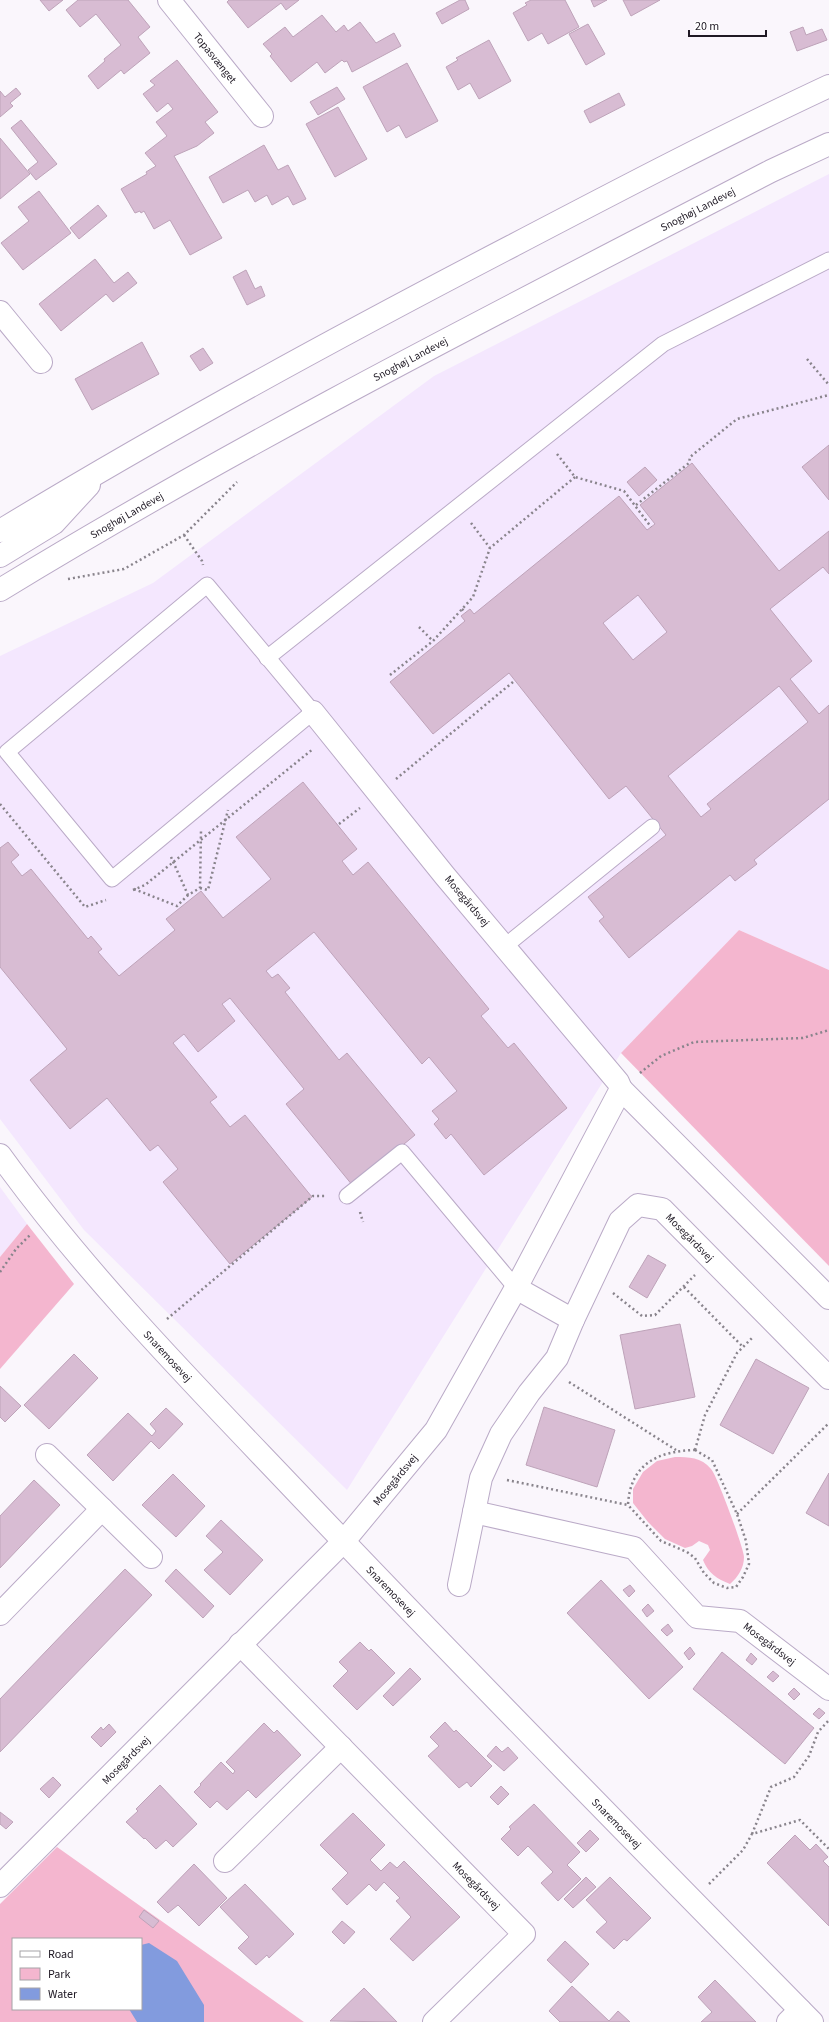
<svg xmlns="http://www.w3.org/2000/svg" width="829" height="2022" font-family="'Source Sans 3',sans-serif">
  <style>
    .built { fill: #f4e7fe }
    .green { fill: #f4b6cf; fill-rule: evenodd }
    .water { fill: #829bde }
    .building { fill: #d8bcd3; stroke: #bea3b9; fill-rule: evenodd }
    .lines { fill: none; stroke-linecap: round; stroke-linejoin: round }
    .lane-casing { stroke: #baaac7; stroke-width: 17 }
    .street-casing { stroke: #baaac7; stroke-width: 24 }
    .secondary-casing { stroke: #baaac7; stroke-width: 24 }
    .primary-casing { stroke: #baaac7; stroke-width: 24 }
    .path { stroke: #89848c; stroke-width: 2.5; stroke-dasharray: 2 3; stroke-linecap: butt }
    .lane { stroke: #fff; stroke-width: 15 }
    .street { stroke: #fff; stroke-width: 22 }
    .secondary { stroke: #fff; stroke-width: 22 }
    .primary { stroke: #fff; stroke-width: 22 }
    .labels { text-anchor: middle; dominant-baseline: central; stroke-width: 3.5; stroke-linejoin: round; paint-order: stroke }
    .street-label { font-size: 11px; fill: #1f1924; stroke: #fff }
  </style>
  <rect width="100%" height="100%" fill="#faf6fc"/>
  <g class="built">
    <polygon points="829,174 829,970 739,930 621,1053 347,1490 84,1230 0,1119 0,656 153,583 434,376"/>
    <polygon points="0,1187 27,1224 0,1257"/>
  </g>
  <g class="green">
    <polygon points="739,930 829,970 829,1266 621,1053"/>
    <polygon points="27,1224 74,1284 0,1369 0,1257"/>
    <path d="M675 1457C689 1457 701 1457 711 1469 717 1475 744 1549 744 1557 744 1568 738 1577 730 1584 717 1579 708 1573 703 1560L710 1550 708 1545 699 1541 692 1546 685 1548 665 1539 648 1522 633 1503V1489L643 1472 657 1461Z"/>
    <path d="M57 1847 304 2022H0V1904ZM13 1939H141V2009H13Z"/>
  </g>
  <polygon class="water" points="149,1943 177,1961 204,2005 204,2022 137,2022 129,2009 141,2009 141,1945"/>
  <g class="building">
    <polygon points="40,0 63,0 49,11"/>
    <polygon points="78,0 128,0 150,27 138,37 150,53 124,74 121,70 98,89 88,76 105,61 104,59 121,45 96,14 80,27 66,10"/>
    <polygon points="229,0 299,0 286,10 281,3 248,28 227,2"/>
    <polygon points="460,0 465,0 469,9 442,24 436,13"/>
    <polygon points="531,0 565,0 579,27 548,44 542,33 528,41 513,13 527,5 525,3"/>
    <polygon points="591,0 607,0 594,7"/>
    <polygon points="623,0 660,0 631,16"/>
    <polygon points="322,15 336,32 344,25 348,31 360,22 376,43 394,33 401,46 352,72 347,61 344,62 342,60 325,73 317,62 291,82 270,56 272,54 263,44 285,27 293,37"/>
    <polygon points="588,24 605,54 586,65 569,34"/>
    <polygon points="803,27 806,35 822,29 827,40 797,51 790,32"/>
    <polygon points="489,40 511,81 479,99 470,83 458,90 446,67 458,60 456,58"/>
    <polygon points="177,60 218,112 205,122 214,133 197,146 174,156 222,238 190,255 170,220 154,229 144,211 141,213 140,211 135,213 121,189 147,174 146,172 156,166 145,153 167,136 156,122 173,109 168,103 157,112 143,94 155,85 150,81"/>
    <polygon points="407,63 438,121 406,138 399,125 387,132 363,87"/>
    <polygon points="337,87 345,99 318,115 310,102"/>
    <polygon points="16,88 21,94 10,103 13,106 0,117 0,91 5,97"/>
    <polygon points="619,93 625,105 590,123 584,111"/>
    <polygon points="338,107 367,159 335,177 306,124"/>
    <polygon points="21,120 57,164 36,180 28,170 38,162 11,128"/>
    <polygon points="0,138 30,174 0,199"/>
    <polygon points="264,145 278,170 288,165 306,199 293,205 288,196 272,205 267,195 255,202 248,190 223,203 209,177"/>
    <polygon points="39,191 71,233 23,270 1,243 29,221 18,207"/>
    <polygon points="98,205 107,216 79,239 70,228"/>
    <polygon points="95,259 114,283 128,272 137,283 113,302 106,294 61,331 39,304"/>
    <polygon points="246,270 255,289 261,286 265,296 247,305 233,277"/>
    <polygon points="142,342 159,374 92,410 75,379"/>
    <polygon points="203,348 213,363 200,371 190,356"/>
    <polygon points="829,445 829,500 802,467"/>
    <path d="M692 463 779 571 829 531V574L823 567 770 609 812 661 790 679 819 714 829 705V799L754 860 757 864 735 881 730 875 629 958 599 921 604 917 588 897 666 835 626 786 609 799 509 673 433 734 390 682 465 621 461 616 470 609 474 614 619 496 647 530 655 524 640 505ZM638 595 667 632 633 660 603 623ZM779 686 808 722 707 804 711 809 701 817 668 776Z"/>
    <polygon points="645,467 657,480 639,496 627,482"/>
    <polygon points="303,782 357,849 342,861 353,875 368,862 489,1009 481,1016 508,1048 514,1043 567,1108 484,1175 451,1134 446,1139 434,1124 439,1119 432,1111 457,1091 429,1057 422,1064 314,932 266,971 272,978 278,974 290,988 285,992 339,1060 347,1053 415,1135 353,1186 286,1104 304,1089 230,998 222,1004 235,1021 198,1052 184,1034 173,1043 217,1097 210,1102 230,1127 245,1115 312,1197 230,1264 163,1182 178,1169 158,1145 150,1151 107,1098 70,1129 30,1080 67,1049 0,967 0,848 8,842 19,855 11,862 22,876 31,869 88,939 91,936 102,949 98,952 119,976 175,930 166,919 201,891 223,918 271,879 236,837"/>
    <polygon points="648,1255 666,1265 647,1298 629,1287"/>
    <polygon points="680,1324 695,1397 635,1409 620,1335"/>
    <polygon points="74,1354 98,1378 49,1429 24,1405"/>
    <polygon points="756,1359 809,1388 773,1454 720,1425"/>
    <polygon points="0,1386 21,1406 5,1422 0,1417"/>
    <polygon points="544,1407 615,1430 597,1487 526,1465"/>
    <polygon points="166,1408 183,1424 159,1449 151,1441 113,1481 87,1455 128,1413 152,1436 156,1431 150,1424"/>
    <polygon points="829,1473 829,1526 806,1513"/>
    <polygon points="173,1474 205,1506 176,1537 142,1505"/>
    <polygon points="34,1480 60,1505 0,1568 0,1516"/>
    <polygon points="221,1520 263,1560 230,1595 204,1570 223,1552 206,1536"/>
    <polygon points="125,1569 152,1595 0,1752 0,1699"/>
    <polygon points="176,1569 214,1606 203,1618 165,1581"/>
    <polygon points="601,1580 683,1667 649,1699 567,1613"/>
    <polygon points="630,1585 635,1591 629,1597 623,1590"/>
    <polygon points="648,1604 654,1611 647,1617 642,1610"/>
    <polygon points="668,1624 673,1631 667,1636 661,1630"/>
    <polygon points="360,1642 369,1651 371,1649 395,1673 357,1710 333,1686 348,1671 339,1662"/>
    <polygon points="690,1647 695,1654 689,1660 684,1653"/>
    <polygon points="722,1652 814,1728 785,1764 693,1689"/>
    <polygon points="751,1653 757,1659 752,1665 746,1660"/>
    <polygon points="410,1668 421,1679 393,1706 383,1696"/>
    <polygon points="773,1671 779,1676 773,1682 767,1677"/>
    <polygon points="794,1688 800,1694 794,1700 788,1694"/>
    <polygon points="819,1708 825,1713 819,1719 813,1714"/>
    <polygon points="445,1722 454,1732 456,1730 492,1766 471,1787 467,1782 459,1788 428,1756 439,1746 430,1737"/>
    <polygon points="264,1723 274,1733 277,1730 301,1755 256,1798 248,1790 227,1810 217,1801 210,1808 194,1792 201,1785 200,1784 221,1762 233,1774 235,1771 226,1762"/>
    <polygon points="109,1724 116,1732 101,1747 91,1737 101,1727 103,1730"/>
    <polygon points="496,1746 502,1752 508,1747 518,1758 504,1771 487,1756"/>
    <polygon points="53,1777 61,1785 49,1798 40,1789"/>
    <polygon points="160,1785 197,1824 173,1847 166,1840 156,1849 145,1838 144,1839 126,1822 138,1811 136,1809"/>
    <polygon points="501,1786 509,1794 498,1805 490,1797"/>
    <polygon points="534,1804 580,1852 567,1865 581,1879 558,1901 541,1883 553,1872 528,1846 518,1856 501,1839 511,1829 509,1827"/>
    <polygon points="0,1812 13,1822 6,1829 0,1824"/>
    <polygon points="353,1813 385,1845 370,1860 381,1871 390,1862 397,1868 404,1861 460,1917 413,1961 390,1939 411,1917 396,1901 400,1898 384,1882 376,1891 369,1884 347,1905 332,1889 348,1873 320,1845"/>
    <polygon points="590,1830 599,1839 586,1852 577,1843"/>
    <polygon points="795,1835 810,1850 816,1844 828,1857 823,1861 829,1867 829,1926 767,1863"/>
    <polygon points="194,1864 227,1898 199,1926 178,1905 168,1913 157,1902"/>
    <polygon points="586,1877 596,1887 573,1908 564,1899"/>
    <polygon points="610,1877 651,1918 627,1941 624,1939 614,1949 596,1932 607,1922 586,1900"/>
    <polygon points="245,1884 294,1934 269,1958 267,1955 256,1965 238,1948 249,1937 220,1907"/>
    <polygon points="144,1910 159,1921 153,1928 139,1917"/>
    <polygon points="342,1921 355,1932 344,1944 332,1932"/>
    <polygon points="565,1941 589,1964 571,1983 547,1960"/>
    <polygon points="715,1980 756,2022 701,2022 712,2012 698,1997"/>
    <polygon points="572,1986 609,2021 618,2011 630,2022 560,2022 549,2011"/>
    <polygon points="364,1988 397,2022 330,2021"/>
  </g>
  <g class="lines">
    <g class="lane-casing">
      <g id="lane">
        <polygon points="207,585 313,712 112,879 7,752"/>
        <polyline points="267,658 663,344 829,260"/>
        <polyline points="504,947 652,827"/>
        <polyline points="347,1196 402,1152 516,1288"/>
      </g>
    </g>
    <g class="street-casing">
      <g id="street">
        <path id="s1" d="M169 0 262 116"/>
        <polyline points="0,312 41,362"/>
        <polyline points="621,1089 829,1298"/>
        <polyline points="516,1288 573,1320"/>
        <polyline points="47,1455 151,1557"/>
        <path id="s2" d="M474 1512 634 1548 697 1617 740 1621 829 1689"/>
        <path id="s3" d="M459 1585 481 1478 501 1434 529 1393 557 1358 573 1320 620 1221 638 1205 662 1209 829 1378"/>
        <polyline points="0,1614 102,1509"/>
        <path id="s4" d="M240 1644 524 1934 434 2022"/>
        <polyline points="225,1861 341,1747"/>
        <path id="s5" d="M0 1886 344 1541 436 1430 516 1288 621 1089 618 1082 445 876 313 712"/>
        <polyline points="788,2022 800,2010"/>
      </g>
    </g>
    <g class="secondary-casing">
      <g id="secondary">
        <path id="s6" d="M0 1155C91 1281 201 1391 308 1504 474 1679 643 1850 812 2022"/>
      </g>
    </g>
    <g class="primary-casing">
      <g id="primary">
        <path d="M0 531C167 429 339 336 512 246 617 191 722 136 829 86"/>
        <polyline points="0,556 54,523 89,485"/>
        <path id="s7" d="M0 590C249 438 511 306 771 171L829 144"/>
      </g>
    </g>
    <g class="path">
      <polyline points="807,359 829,385"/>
      <polyline points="557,454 575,477 624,491 651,527"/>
      <polyline points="636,505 689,463 690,457 737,419 829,395"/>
      <polyline points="471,523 490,548"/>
      <polyline points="184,535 202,561 203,565"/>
      <polyline points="68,579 124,569 184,535 237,482"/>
      <polyline points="462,609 465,612"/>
      <polyline points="419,627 433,641"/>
      <polyline points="390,675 433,641 473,597 490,548 575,477"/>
      <polyline points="396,779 513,682"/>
      <polyline points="0,804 85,907 106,900"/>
      <polyline points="339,824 360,808"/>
      <polyline points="171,857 188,895 200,888 201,831"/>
      <polyline points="200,888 208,890 228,810"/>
      <polyline points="134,889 177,906 188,895"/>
      <polyline points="133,890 145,885 313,749"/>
      <polyline points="640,1073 661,1056 694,1042 803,1038 829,1030"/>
      <polyline points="360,1212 363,1222"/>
      <polyline points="0,1272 16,1249 31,1234"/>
      <polyline points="684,1287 743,1347"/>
      <polyline points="613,1293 642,1316 655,1315 695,1275"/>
      <polyline points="167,1319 313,1196 327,1196"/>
      <polyline points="569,1382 676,1450"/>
      <path d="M695 1450 712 1460 737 1514 746 1541 749 1564 743 1577 736 1587 727 1588 714 1583 704 1573 695 1558 687 1552 661 1541 628 1505C630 1464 658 1451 695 1450Z"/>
      <polyline points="695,1450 705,1415 737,1353 753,1337"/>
      <polyline points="507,1480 628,1505"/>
      <polyline points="737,1514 829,1423"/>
      <polyline points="752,1834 771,1787 794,1777 809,1756 818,1732 829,1720"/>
      <polyline points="709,1884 743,1850 752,1834 800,1820 829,1849"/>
    </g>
    <use href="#lane" class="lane"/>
    <use href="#street" class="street"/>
    <use href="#secondary" class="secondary"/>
    <use href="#primary" class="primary"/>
  </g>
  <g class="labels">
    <g class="street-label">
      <text stroke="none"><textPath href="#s1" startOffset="74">Topasvænget</textPath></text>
      <text stroke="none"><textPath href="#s7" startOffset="795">Snoghøj Landevej</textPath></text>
      <text stroke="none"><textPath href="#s7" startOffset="471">Snoghøj Landevej</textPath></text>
      <text stroke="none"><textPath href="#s7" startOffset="147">Snoghøj Landevej</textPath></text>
      <text transform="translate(467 901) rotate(50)">Mosegårdsvej</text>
      <text stroke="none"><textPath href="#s3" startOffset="491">Mosegårdsvej</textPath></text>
      <text stroke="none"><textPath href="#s6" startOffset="262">Snaremosevej</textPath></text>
      <text stroke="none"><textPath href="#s5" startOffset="567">Mosegårdsvej</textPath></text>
      <text stroke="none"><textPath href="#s6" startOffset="586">Snaremosevej</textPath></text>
      <text stroke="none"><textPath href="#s2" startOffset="338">Mosegårdsvej</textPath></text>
      <text stroke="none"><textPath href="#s5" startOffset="178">Mosegårdsvej</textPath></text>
      <text stroke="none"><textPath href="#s6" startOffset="910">Snaremosevej</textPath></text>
      <text stroke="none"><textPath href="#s4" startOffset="338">Mosegårdsvej</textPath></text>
    </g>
  </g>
  <rect x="12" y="1938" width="130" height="72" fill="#ffffff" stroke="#a5a3a7"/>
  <rect x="20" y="1951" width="20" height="6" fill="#ffffff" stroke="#a5a3a7"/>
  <text x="48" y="1958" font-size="12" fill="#1f1924">Road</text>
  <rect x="20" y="1968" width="20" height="12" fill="#f4b6cf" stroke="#a5a3a7"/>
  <text x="48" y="1978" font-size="12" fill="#1f1924">Park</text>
  <rect x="20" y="1988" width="20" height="12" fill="#829bde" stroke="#a5a3a7"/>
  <text x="48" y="1998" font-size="12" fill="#1f1924">Water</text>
  <path d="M689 30v6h77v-6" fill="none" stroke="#1f1924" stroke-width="2"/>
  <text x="695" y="30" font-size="12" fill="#1f1924" stroke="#ffffff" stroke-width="3" paint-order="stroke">20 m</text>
</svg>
